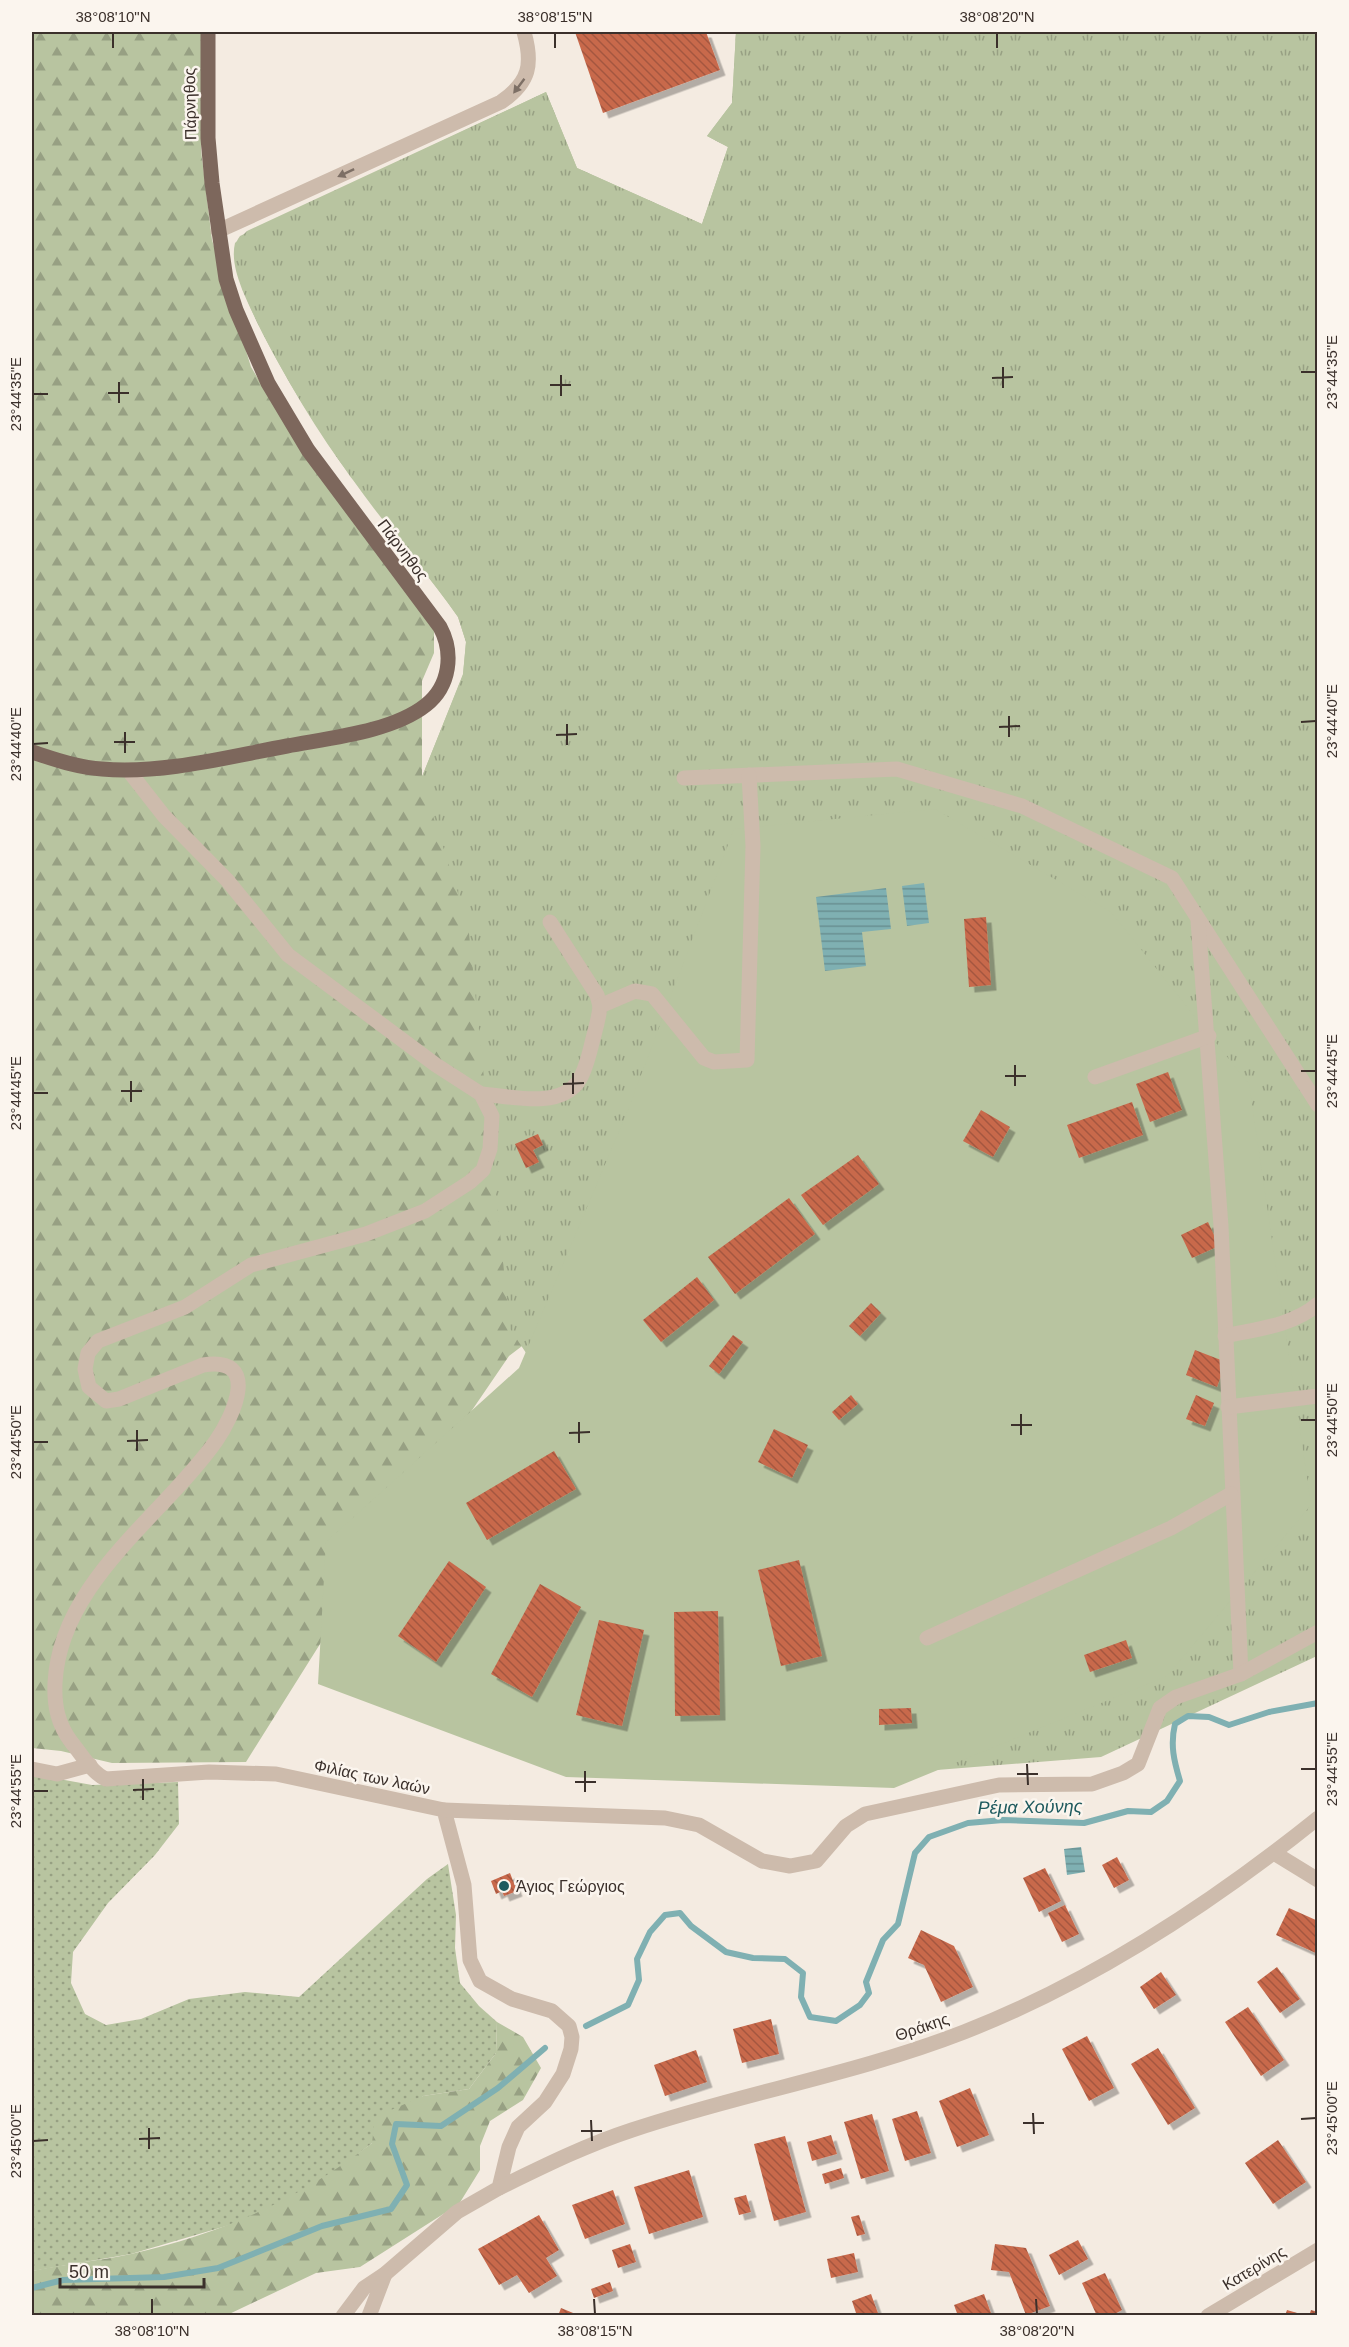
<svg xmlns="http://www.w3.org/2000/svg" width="1349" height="2347" font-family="Helvetica,sans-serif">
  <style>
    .grass { fill: url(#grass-dots) }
    .forest { fill: url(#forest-firs) }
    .park { fill: url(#park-tufts) }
    .pitch { fill: #b8c4a0 }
    .water { fill: url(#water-rules) }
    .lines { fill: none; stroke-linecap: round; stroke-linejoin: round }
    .stream { stroke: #7fb0b2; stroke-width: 6 }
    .building { fill: url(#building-back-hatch); filter: url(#shadow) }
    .minor { stroke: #cdbbac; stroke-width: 15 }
    .major { stroke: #7d675c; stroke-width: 15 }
    .oneway { fill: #7d6f65 }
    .ticks { fill: none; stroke: #3b302b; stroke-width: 2 }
    .poi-dot { fill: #1f5a5e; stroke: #fbf5ee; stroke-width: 2 }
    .labels { text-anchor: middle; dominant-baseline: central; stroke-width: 5; stroke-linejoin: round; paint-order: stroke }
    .street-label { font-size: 16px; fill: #3b302b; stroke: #fbf5ee }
    .poi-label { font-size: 16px; fill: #3b302b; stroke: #fbf5ee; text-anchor: start }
    .water-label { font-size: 18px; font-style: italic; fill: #1f5a5e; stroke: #fbf5ee }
    .neatline { fill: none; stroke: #3b302b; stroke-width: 2 }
    .ticks-label { font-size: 15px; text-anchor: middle; fill: #3b302b }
  </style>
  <defs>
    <pattern id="grass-dots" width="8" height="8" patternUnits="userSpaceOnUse" patternTransform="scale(1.5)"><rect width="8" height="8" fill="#b8c4a0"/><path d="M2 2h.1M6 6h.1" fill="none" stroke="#97a083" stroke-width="1.8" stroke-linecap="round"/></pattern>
    <pattern id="forest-firs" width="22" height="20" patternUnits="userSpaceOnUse" patternTransform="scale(1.5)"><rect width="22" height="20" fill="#b8c4a0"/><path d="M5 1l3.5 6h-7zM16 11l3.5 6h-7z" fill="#97a083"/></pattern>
    <pattern id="park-tufts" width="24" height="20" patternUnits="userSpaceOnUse" patternTransform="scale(1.5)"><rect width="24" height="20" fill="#b8c4a0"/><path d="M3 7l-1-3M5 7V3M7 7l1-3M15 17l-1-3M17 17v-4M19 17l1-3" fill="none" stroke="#97a083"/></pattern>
    <pattern id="water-rules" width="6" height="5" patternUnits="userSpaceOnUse" patternTransform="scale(1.5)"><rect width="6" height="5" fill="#7fb0b2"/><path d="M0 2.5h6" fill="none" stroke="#699091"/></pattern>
    <pattern id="building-back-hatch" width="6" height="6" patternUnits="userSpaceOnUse" patternTransform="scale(1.5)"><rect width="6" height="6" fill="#c8694b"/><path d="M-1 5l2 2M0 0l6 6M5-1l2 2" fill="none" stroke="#a4573f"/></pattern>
    <filter id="shadow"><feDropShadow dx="5.5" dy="5.5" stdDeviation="0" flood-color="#0004"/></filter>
  </defs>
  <rect width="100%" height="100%" fill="#f4ebe1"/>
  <polygon class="grass" points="32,1774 92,1785 178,1782 179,1824 155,1855 108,1903 73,1952 71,1983 85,2014 106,2025 141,2019 189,1999 245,1992 299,1997 427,1879 448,1864 456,1915 455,1948 460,1983 479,2006 497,2022 496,2053 469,2089 423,2096 372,2143 333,2174 279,2205 233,2224 131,2254 32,2271"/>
  <g class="forest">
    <path d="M32 32H202L201 150 212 240 251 367 300 448 434 629V653L422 681V777L463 674 466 642 458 617C425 570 386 527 353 480 328 445 210 272 240 236L546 92 577 168 702 224 728 147 707 136 732 103 736 32H1317L741 1179 509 1356 406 1507 246 1762 112 1763 61 1751 32 1748Z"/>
    <path d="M497 2022 523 2037 541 2068 523 2100 490 2121 480 2146V2170L459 2204 360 2267 316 2273 225 2316 32 2315V2271C65 2264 98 2261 131 2254 223 2233 297 2201 372 2143L375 2117 423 2096 469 2089 496 2053Z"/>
  </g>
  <path class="park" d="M736 32H1317V1656L1101 1757 812 1780 510 1329 468 924 421 779 463 675 466 642 458 617C426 571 389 528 355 482 317 433 285 377 257 322 247 300 229 268 235 243L247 231 546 92 577 168 702 224 728 147 707 136 732 103Z"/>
  <polygon class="pitch" points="935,809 1111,912 1249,1084 1311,1505 1167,1676 894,1788 566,1777 318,1684 326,1542 519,1368 626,1115 734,829"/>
  <g class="water">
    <polygon points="924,883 929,923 907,926 902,886"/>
    <polygon points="886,888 891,929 862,932 866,966 825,971 816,897"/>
    <polygon points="1081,1847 1085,1872 1067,1875 1064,1849"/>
  </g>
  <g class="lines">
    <g class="stream">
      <path d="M586 2026 628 2005 639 1980 637 1959 650 1932 665 1915 680 1913 691 1926 726 1952 753 1958 785 1959 803 1973 801 1997 810 2017 836 2021 860 2005 869 1993 866 1982 883 1940 898 1924 915 1853 929 1837 968 1823 1003 1820 1084 1823 1128 1811 1151 1812 1167 1801 1180 1781C1174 1761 1170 1745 1175 1724L1188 1716 1209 1717 1229 1725 1269 1712 1318 1703"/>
      <polyline points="32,2288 63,2280 164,2277 218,2268 322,2226 391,2209 407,2185 392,2144 396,2124 441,2126 498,2088 545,2048"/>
    </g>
  </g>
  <g class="building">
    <polygon points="575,32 706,32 720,70 603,113"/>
    <polygon points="986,917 991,985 969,987 964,919"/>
    <polygon points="1168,1072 1182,1110 1150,1122 1136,1084"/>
    <polygon points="1132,1102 1143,1135 1079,1158 1067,1125"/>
    <polygon points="981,1110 1010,1127 993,1157 963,1141"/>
    <polygon points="538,1134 543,1145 533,1150 539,1162 526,1168 515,1144"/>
    <polygon points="858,1155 879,1184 823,1225 801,1195"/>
    <polygon points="789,1198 815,1234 735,1294 708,1257"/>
    <polygon points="1208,1222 1219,1246 1192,1258 1181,1235"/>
    <polygon points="697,1277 714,1300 661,1342 643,1320"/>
    <polygon points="871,1303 881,1313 860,1336 849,1326"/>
    <polygon points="733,1335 743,1342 719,1374 709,1366"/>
    <polygon points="1195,1350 1226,1362 1217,1387 1186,1375"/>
    <polygon points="851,1395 858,1404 839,1420 832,1412"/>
    <polygon points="1196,1395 1214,1403 1205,1426 1186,1419"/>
    <polygon points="774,1429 808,1445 792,1478 758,1462"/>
    <polygon points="554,1451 576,1489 487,1540 466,1503"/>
    <polygon points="799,1560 822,1656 781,1666 758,1570"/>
    <polygon points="449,1561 486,1587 436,1662 398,1636"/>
    <polygon points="540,1584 581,1607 532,1697 491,1674"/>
    <polygon points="718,1611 720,1715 675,1716 674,1612"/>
    <polygon points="599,1620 644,1630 622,1726 576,1715"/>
    <polygon points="1126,1640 1132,1658 1090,1672 1084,1655"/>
    <polygon points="911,1708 912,1723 879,1725 879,1709"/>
    <polygon points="1117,1857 1129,1880 1114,1888 1102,1865"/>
    <polygon points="1045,1868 1061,1901 1039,1912 1023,1878"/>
    <polygon points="510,1873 517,1891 504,1896 502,1891 496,1894 491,1881"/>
    <polygon points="1065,1905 1079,1934 1062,1942 1048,1913"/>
    <polygon points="1289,1908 1318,1921 1318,1954 1276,1935"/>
    <polygon points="921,1930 954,1946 973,1987 941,2002 924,1965 908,1958"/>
    <polygon points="1277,1967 1300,1999 1280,2013 1257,1982"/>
    <polygon points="1161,1972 1176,1995 1154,2009 1140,1987"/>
    <polygon points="1248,2007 1284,2060 1261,2076 1225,2022"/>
    <polygon points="771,2019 779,2054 742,2063 733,2029"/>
    <polygon points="1087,2036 1114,2088 1089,2101 1062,2049"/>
    <polygon points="1158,2048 1195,2108 1168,2125 1131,2064"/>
    <polygon points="696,2050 707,2082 665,2096 654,2065"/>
    <polygon points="970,2088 989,2135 957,2147 939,2101"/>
    <polygon points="917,2111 931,2153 905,2161 892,2119"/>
    <polygon points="872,2114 889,2171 861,2179 844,2122"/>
    <polygon points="831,2135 837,2154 812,2161 807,2142"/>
    <polygon points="785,2136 806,2212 774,2221 754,2144"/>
    <polygon points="1278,2140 1306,2182 1273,2204 1245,2163"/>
    <polygon points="841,2168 844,2178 825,2184 822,2174"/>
    <polygon points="689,2170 703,2217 649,2234 634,2187"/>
    <polygon points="613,2190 625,2224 585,2239 572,2205"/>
    <polygon points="746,2195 751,2212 739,2215 734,2198"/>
    <polygon points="539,2215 559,2250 546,2258 557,2276 529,2293 517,2275 499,2285 478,2249"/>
    <polygon points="859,2215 865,2234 857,2236 851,2217"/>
    <polygon points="1078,2240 1088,2259 1059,2275 1049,2255"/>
    <polygon points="630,2244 636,2262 618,2268 612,2250"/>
    <polygon points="995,2244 1026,2248 1050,2306 1026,2315 1009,2272 991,2270"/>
    <polygon points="854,2253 858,2272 831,2278 827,2259"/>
    <polygon points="1105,2273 1122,2310 1111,2316 1097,2316 1082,2283"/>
    <polygon points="610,2282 613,2291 594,2298 591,2289"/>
    <polygon points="871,2294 879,2316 857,2316 852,2301"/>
    <polygon points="984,2294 992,2316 958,2316 954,2305"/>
    <polygon points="561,2308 578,2315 578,2316 558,2316"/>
    <polygon points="1287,2310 1304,2315 1304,2316 1285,2316"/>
    <polygon points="1311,2310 1318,2312 1318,2316 1309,2316"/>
  </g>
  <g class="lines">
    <g class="minor">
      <path d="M218 231 501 102C530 82 533 64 524 32"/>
      <path d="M128 770 164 816 227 880 288 955 436 1065 481 1094 492 1116 490 1149 483 1170 470 1182 425 1211 366 1234 251 1265 185 1307 98 1341 88 1353 85 1369 89 1387 106 1401 119 1399 203 1365C261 1356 234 1415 216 1441 163 1516 60 1582 55 1683 54 1706 58 1725 72 1743 82 1755 92 1773 106 1779L209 1772 276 1774 444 1810 464 1885 470 1960 480 1981 512 1999 552 2011 569 2026 572 2037 571 2049 563 2074 545 2102 518 2127 509 2147 499 2188 457 2212 385 2274 364 2288 343 2316"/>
      <polyline points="684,778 897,769 1022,806 1172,878 1318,1105"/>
      <polyline points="1198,921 1221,1226 1241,1674"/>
      <polyline points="550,922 597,995 600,1006"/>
      <polyline points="1095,1077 1209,1036"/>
      <path d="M481 1094C510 1096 558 1109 578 1082 585 1072 588 1058 591 1047 594 1033 599 1020 600 1006L635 991 652 994 704 1058 714 1062 747 1060 753 846 749 775"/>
      <path d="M1225 1336C1257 1329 1292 1326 1318 1304"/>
      <polyline points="1228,1407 1318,1396"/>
      <polyline points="927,1638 1171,1528 1231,1494"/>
      <polyline points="32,1769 57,1774 90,1765"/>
      <polyline points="444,1810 665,1818 699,1825 762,1861 790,1866 816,1861 846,1826 865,1814 999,1785 1092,1784 1123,1773 1138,1764 1160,1708 1176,1697 1241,1674 1318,1632"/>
      <polyline points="1274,1853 1318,1880"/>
      <path d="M499 2188C542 2167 586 2145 632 2130 742 2093 856 2074 964 2032 1092 1982 1211 1904 1318 1818"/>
      <polyline points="369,2316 385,2274"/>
      <polyline points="1208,2316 1318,2250"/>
    </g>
    <path class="major" d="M32 752C54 759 78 768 102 769 164 774 227 757 287 746 329 738 392 732 426 705 450 686 454 653 440 627L308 450 268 383 236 310 226 279 212 183 208 138V32"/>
  </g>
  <defs><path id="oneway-solid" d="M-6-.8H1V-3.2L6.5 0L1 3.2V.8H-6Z" transform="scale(1.5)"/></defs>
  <g class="oneway">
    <use href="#oneway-solid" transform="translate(519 86) rotate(127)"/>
    <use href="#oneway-solid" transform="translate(346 173) rotate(155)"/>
  </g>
  <path class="ticks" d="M113 33V48M555 33V48M997 33V48M1003 367V388M1301 372H1316M561 375V396M992 378 1013 377M119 382V403M550 385H571M108 393H129M33 394H48M1009 716V737M1301 722 1316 721M567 724V745M999 727 1020 726M125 732V753M556 735 577 734M114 742H135M33 744 48 743M1015 1065V1086M1301 1071H1316M573 1073V1094M1005 1076H1026M131 1081V1102M563 1084 584 1083M121 1091H142M33 1093H48M1021 1414V1435M1301 1420H1316M579 1422V1443M1011 1425H1032M137 1430V1451M569 1433 590 1432M127 1441 148 1440M33 1442H48M1027 1764 1028 1785M1301 1769H1316M585 1771V1792M1017 1774H1038M143 1779V1800M575 1782H596M133 1790 154 1789M33 1791H48M1033 2113 1034 2134M1301 2119 1316 2118M591 2120 592 2141M1023 2123H1044M149 2128V2149M581 2131H602M139 2139 160 2138M33 2141 48 2140M152 2299V2314M594 2299 595 2314M1036 2299 1037 2314"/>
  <circle class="poi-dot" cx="504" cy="1886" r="6"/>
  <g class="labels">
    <g class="street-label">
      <text transform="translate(190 104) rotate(-91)">Πάρνηθος</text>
      <text transform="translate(403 550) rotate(53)">Πάρνηθος</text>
      <text transform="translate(372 1777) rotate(12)">Φιλίας των λαών</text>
      <text transform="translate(922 2027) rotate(-19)">Θράκης</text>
      <text transform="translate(1254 2268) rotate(-31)">Κατερίνης</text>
    </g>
    <g class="poi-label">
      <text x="516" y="1886">Άγιος Γεώργιος</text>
    </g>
    <g class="water-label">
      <text transform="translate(1030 1807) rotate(-1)">Ρέμα Χούνης</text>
    </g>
  </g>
  <rect width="1349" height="2347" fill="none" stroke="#fbf5ee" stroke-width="66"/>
  <path d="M60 2278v9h144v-9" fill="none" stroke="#3b302b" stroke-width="3"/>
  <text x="69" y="2278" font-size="18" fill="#3b302b" stroke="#fbf5ee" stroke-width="4.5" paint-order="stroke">50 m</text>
  <rect x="33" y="33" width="1283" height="2281" class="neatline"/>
  <g class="ticks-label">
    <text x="113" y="22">38°08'10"N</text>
    <text x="555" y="22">38°08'15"N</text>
    <text x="997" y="22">38°08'20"N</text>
    <text transform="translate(1332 372) rotate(-90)" y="5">23°44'35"E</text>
    <text transform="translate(16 394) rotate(-90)" y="5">23°44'35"E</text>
    <text transform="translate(1332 721) rotate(-90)" y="5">23°44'40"E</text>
    <text transform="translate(16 744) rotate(-90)" y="5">23°44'40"E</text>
    <text transform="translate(1332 1071) rotate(-90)" y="5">23°44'45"E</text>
    <text transform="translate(16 1093) rotate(-90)" y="5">23°44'45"E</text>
    <text transform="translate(1332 1420) rotate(-90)" y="5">23°44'50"E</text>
    <text transform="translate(16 1442) rotate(-90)" y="5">23°44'50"E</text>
    <text transform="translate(1332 1769) rotate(-90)" y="5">23°44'55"E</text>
    <text transform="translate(16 1791) rotate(-90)" y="5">23°44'55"E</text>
    <text transform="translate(1332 2118) rotate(-90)" y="5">23°45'00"E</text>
    <text transform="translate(16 2141) rotate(-90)" y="5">23°45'00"E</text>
    <text x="152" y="2336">38°08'10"N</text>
    <text x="595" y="2336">38°08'15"N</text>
    <text x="1037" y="2336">38°08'20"N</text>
  </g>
</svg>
